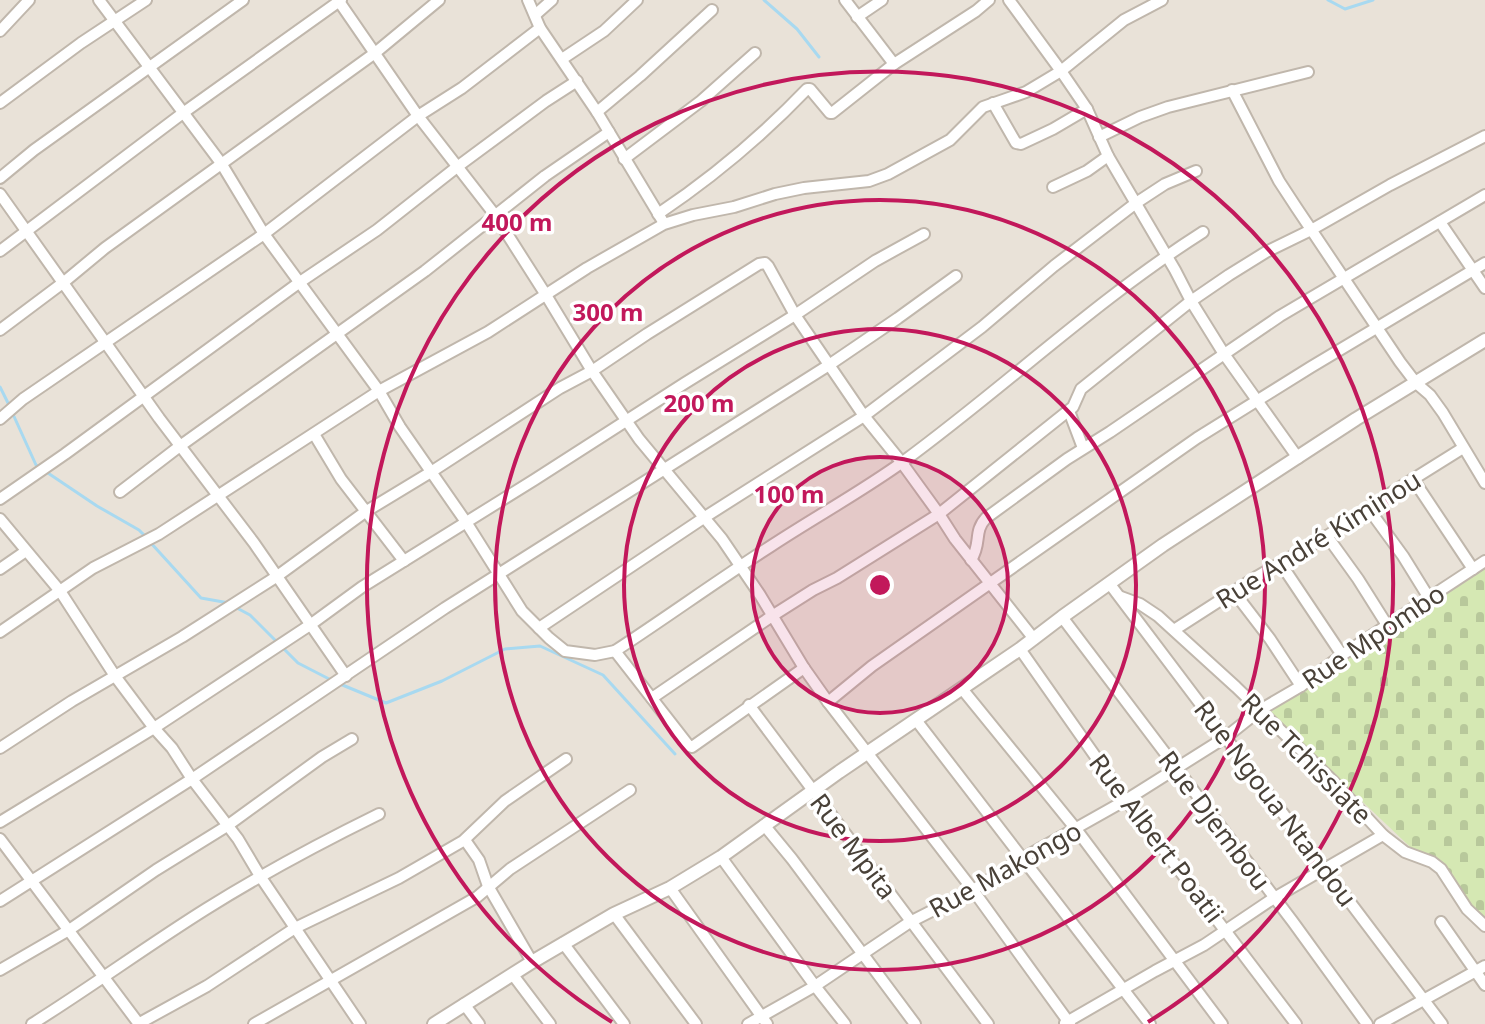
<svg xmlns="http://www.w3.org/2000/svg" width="1485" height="1024" font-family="'Noto Sans',sans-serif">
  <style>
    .residential { fill: #e9e2d8 }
    .cemetery { fill: url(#cemetery-stones) }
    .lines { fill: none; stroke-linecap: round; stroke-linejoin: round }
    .stream { stroke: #a8d9f0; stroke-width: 3 }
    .minor-casing { stroke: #c0b7ac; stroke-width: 14 }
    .tertiary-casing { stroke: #c0b7ac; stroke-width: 16 }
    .minor { stroke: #fff; stroke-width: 10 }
    .tertiary { stroke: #fff; stroke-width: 12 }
    .ring { fill: none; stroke: #c2185b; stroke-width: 4 }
    .labels { text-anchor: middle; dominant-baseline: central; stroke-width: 7; stroke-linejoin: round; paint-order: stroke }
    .street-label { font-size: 26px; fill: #494138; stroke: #fff }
    .centre { fill: #c2185b; stroke: #fff; stroke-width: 4 }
    .ring-label { font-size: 24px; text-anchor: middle; font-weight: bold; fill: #c2185b; stroke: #fff; stroke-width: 7; stroke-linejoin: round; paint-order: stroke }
  </style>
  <defs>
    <pattern id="cemetery-stones" width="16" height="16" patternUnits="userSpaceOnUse" patternTransform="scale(2)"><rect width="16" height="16" fill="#d5e8b3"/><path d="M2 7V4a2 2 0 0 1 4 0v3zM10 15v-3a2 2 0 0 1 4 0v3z" fill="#b8c89b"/></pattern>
  </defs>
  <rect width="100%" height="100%" fill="#f5f0ea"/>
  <rect class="residential" x="0" y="0" width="1485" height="1024"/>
  <polygon class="cemetery" points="1485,567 1485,918 1269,713"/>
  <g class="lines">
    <g class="stream">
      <polyline points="764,0 797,29 819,57"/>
      <polyline points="1328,0 1345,9 1373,0"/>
      <polyline points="0,387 9,405"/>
      <polyline points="12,412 36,465 97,506 139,530 145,536"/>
      <polyline points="150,542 201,598 229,603"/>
      <polyline points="235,607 250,615 278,643"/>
      <polyline points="283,648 298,663 333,681"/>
      <polyline points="340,684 386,703 442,681 505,649 540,646 603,675 675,754"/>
    </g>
    <g class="minor-casing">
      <g id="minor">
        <path d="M99 0 221 163 264 234 379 391 400 427 466 522 522 611 549 638 565 651 595 655 615 651C667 617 718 580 771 546 815 517 861 492 904 461 1005 387 1096 300 1203 232"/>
        <polyline points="338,0 418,116 495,215 546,295 592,371 639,439 722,539 760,595 804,668 828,702 973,890 1070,1024"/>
        <polyline points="528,0 540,28 597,112 662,220"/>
        <polyline points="845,0 894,64"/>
        <polyline points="1009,0 1061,71 1087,109 1108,156 1175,270 1191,301 1224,354 1298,458"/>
        <polyline points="535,15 552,0"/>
        <polyline points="857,17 882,0"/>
        <polyline points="0,31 29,0"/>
        <polyline points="562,59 604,31 637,0"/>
        <polyline points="1232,90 1279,181 1296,207 1400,362 1416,383 1430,395 1443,413 1485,483"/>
        <polyline points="0,103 81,43 146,0"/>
        <polyline points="993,103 1016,143 1021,144 1053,129 1087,109"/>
        <polyline points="597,112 640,76 712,10"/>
        <polyline points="1099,137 1140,117 1168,107 1308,72"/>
        <polyline points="624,159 701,101 755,53"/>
        <polyline points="0,178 34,150 243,0"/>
        <polyline points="1053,187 1087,171 1108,156"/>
        <polyline points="0,194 159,418 254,543 346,676"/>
        <path d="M658 214C713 177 761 137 807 89H810L830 113H832L894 64 976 11 989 0"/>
        <polyline points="1440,222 1485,288"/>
        <polyline points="0,251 183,113 341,0"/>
        <polyline points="0,330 64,282 105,248 375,53 439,0"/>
        <polyline points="1069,411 1083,448"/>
        <polyline points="0,419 23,399 264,234 418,116 462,88 540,28"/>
        <polyline points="314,434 341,479 404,561"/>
        <polyline points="1413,479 1473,569"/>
        <polyline points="120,492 180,446 425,271 545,176 609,132"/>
        <polyline points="0,499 65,454 300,282 377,230 457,167 546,101 577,81"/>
        <polyline points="1368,508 1403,556 1429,598"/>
        <polyline points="0,519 60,591 115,676 154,728 172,748 192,779 238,839 260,876 360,1024"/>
        <polyline points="1327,536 1358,579 1387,625"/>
        <path d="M971 560C982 543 973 532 986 518L1067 459 1110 432 1280 316 1485 195"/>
        <polyline points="1281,564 1342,655"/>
        <polyline points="0,569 26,551"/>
        <polyline points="1109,583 1442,1024"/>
        <polyline points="1234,592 1270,639 1301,686"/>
        <polyline points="1121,597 1140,604 1158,616 1236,687 1333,781 1383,835 1405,852 1432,862 1441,869 1467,909 1485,926"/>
        <polyline points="1062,617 1293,922 1367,1024"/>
        <polyline points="539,628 705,517 864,416 982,327 1054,266 1136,203 1165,184 1196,171"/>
        <polyline points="1174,630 1258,576 1327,536 1391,493 1463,448"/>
        <polyline points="0,632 93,568 159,534 379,391 488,332 587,268 664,224 693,215 734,207 775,194 804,188 869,181 888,174 950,140 983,107 1026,92 1061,71 1124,20 1162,0"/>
        <polyline points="1020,649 1126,800 1296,1024"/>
        <polyline points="615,651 689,746 692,747 804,668"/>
        <polyline points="963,690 1076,829 1222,1024"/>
        <polyline points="652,698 772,616 813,590 837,578 939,514 1073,407 1081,389 1191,301 1229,275 1266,252 1311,230 1390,185 1485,136"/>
        <polyline points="828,702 872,666 1197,438 1311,367 1485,263"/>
        <polyline points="749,705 988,1024"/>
        <polyline points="916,720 1150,1024"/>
        <polyline points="0,748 72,701 182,637 276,577 365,512 431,472 560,388 592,371 647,334 759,264 765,263 768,266 795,315 864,416 902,463 939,514 955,539 1034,639"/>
        <polyline points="0,822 154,728 310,625 362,587 534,480 685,383 795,315 875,261 924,234"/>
        <polyline points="764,825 792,859 915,1024"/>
        <polyline points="0,839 139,1024"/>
        <polyline points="465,840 479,860 488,886 532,962"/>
        <polyline points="721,857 815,986 845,1024"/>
        <polyline points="670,888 767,1024"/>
        <polyline points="0,901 192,779 445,608 829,365 898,318 956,276"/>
        <polyline points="614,914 696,1024"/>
        <polyline points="1441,922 1485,985"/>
        <polyline points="563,943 624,1024"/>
        <polyline points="0,970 69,930 156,870 227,826 322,757 352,739"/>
        <polyline points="513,975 550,1024"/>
        <polyline points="464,1004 479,1024"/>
        <polyline points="1065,1023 1155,971 1204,945 1274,898 1383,835"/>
        <path d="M32 1024C91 987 147 946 206 909 262 874 320 843 379 814"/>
        <polyline points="138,1024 207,986 295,928 399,878 463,841 505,801 566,759"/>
        <polyline points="254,1024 477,897 510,869 630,790"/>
        <polyline points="748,1024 815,986 910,922 973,890 1023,858 1126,800 1226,737 1260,710 1301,686 1342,655 1485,561"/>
        <polyline points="1380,1024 1485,966"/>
      </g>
    </g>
    <g class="tertiary-casing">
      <polyline id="tertiary" points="434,1024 532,962 614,914 670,888 721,857 839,772 1020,649 1062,617 1163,545 1356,419 1485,340"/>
    </g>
    <use href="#minor" class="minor"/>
    <use href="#tertiary" class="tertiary"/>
  </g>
  <circle cx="880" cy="585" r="128" fill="#c2185b" fill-opacity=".12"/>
  <g class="ring">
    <circle cx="880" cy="585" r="128"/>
    <circle cx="880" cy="585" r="256"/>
    <circle cx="880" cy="585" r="385"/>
    <path d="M612 1022A513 513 0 1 1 1148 1022"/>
  </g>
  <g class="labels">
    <g class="street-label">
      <text transform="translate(1318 539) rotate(-32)">Rue André Kiminou</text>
      <text transform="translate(1373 636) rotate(-34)">Rue Mpombo</text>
      <text transform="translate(1307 758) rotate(45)">Rue Tchissiate</text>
      <text transform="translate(1276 803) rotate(53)">Rue Ngoua Ntandou</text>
      <text transform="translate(1215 820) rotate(53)">Rue Djembou</text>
      <text transform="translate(1157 838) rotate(53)">Rue Albert Poatii</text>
      <text transform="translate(854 846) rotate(53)">Rue Mpita</text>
      <text transform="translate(1005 869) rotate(-29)">Rue Makongo</text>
    </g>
  </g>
  <circle cx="880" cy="585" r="12" class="centre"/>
  <g class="ring-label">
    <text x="517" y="231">400 m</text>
    <text x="608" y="321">300 m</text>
    <text x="699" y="412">200 m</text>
    <text x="789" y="503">100 m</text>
  </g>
</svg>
